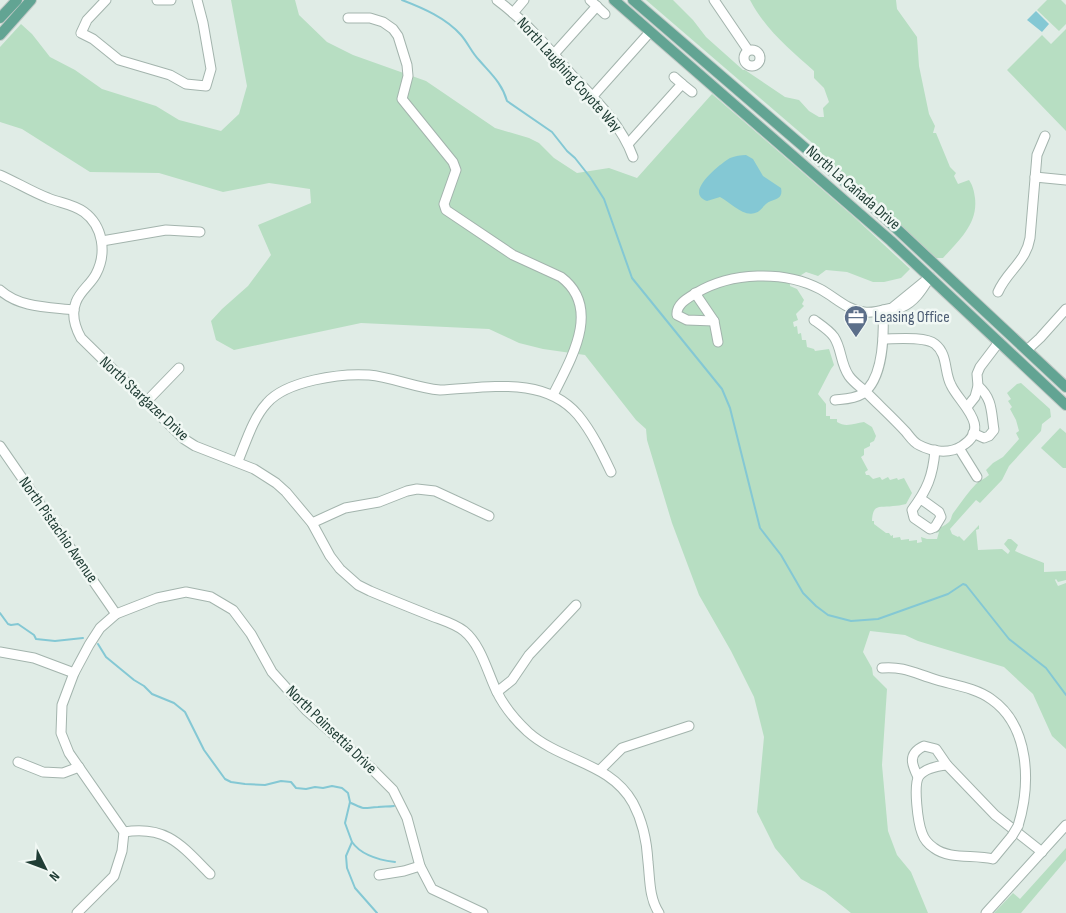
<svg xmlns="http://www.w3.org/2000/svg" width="1066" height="913" font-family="'Sofia Sans Condensed',sans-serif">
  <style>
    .green { fill: #b7dec2 }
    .water { fill: #84c8d4 }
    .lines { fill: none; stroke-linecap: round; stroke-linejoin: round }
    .stream { stroke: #84c8d4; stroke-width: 2 }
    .minor-casing { stroke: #a3b4ad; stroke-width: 11 }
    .major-casing { stroke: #c1c9c6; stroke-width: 12 }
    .minor { stroke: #fff; stroke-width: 9 }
    .major { stroke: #62a493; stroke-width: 10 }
    .minor-bridge-casing { stroke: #a3b4ad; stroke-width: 11; stroke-linecap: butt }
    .minor-bridge { stroke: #fff; stroke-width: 9 }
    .labels { text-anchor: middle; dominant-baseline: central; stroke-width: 5; stroke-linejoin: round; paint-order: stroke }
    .street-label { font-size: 16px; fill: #203d35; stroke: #f1f8f4 }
    .service-label { font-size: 16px; fill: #4e5e75; stroke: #f1f8f4; text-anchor: start }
  </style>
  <rect width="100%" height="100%" fill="#e0ece6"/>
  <g class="green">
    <path d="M231 0H295L299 15 327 42 353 55 426 81 495 128 529 138 539 143 554 158 577 173 609 168 637 178 712 94 854 217 910 269 901 278 884 282H873L847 272 826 270 818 276 806 272 790 282V286L797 289 804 300 802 304 804 306 796 314 798 320 793 322 794 327 797 326 798 334 801 333 802 340H806L807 347 814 349 815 351 829 349 834 365 831 369 818 394 826 404V416H830V419H837V422C846 428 855 423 864 422L872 427 876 436 874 441 870 443V446L864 449V455L861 457 868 470 865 472 866 475H869L873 479 880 477 882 480 888 477 890 480 897 478 898 480 904 478 912 493 906 504C901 505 897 506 893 506 879 508 873 503 872 521H874V524L886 533H889L891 536 893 535V538L900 537 901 540 909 539V541L917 540V543L922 542 921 537 927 539H937L939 532 936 533V530C940 527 945 526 949 522 952 519 951 515 954 512 961 503 968 492 976 484 980 480 985 479 989 475L986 470 993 463 1003 457 1019 439 1016 433 1019 431 1016 420 1010 409 1012 407 1008 401 1011 399 1007 393 1017 384 1021 383 1050 409 1051 417 1042 424 1041 431 1009 466 1002 480 980 503 976 500 950 529 952 534 958 537 959 536 964 541 979 525V529L976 530 978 550 1002 549 1008 554 1010 551 1004 544 1008 539H1011L1018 545 1015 551 1024 555 1044 563V572L1066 571V580L1058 582 1056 579 1055 580 1058 586 1066 583V749L1052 736 1033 694 1004 667 918 641 905 635 870 631 863 652 872 668 873 675 887 689 882 765 888 831 897 855 911 872 928 913H851L825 892 801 879 775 848 757 812 764 737 754 697 731 651 699 595 672 523 647 440 646 429 636 420 585 355 543 349 519 343 489 329 361 323 234 350 216 340 211 321 222 309 248 286 271 255 258 225 311 203 310 189 269 183 223 192 159 173 90 172 22 129 0 122V47L21 24 32 34 50 57 75 70 102 89 156 106 179 120 221 131 239 114 247 86Z"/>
    <path d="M646 0H673L693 20 706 37 743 70H745L785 97 799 100 809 111 819 117H824L823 108 829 102 824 88 814 78V71C790 50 765 29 750 0H896L897 9 917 37 919 66 929 114 935 126 933 133H936L950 167 956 173 954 176 958 184 969 180C973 186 974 191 975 198 978 224 959 240 943 258H935L816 151 817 147Z"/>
    <polygon points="1047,0 1061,0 1066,5 1066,24 1059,31 1037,10"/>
    <polygon points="1066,29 1066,131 1007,70 1042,35 1051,44"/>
    <polygon points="1060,428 1066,433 1066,468 1063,468 1041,448"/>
    <polygon points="1066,848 1066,860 1021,913 994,913 1013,893 1020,899"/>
  </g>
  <g class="water">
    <polygon points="1036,11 1049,24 1042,32 1027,20"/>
    <path d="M746 155 753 159 763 176 781 188C783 197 778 199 771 201 764 203 762 211 755 213 743 217 730 202 720 197L707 201C683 193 720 164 730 158 735 156 741 155 746 155Z"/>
  </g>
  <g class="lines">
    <g class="stream">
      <path d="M402 0C423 8 446 18 461 35 468 43 472 53 479 60 491 74 502 83 507 101L552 132 567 151 575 158 590 177 604 199 632 278 722 389 730 408 760 528 781 555 803 593 816 606 828 615 851 621 878 619 948 594 963 584 966 585 1009 639 1046 668 1066 695"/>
      <polyline points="0,613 8,624 11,625 18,624 34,635 36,639 55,641 83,638"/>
      <polyline points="98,644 106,657 134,680 144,686 152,694 174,703 185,712 204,750 225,779 231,782 245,784 265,785 281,781 291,782 296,788 306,789 315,787 323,788 332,786 342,788 348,793 350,802 345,823 352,842 346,856 347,868 355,888 377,913"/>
      <path d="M351 803C366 810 362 808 378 807 383 806 388 807 394 806"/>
      <path d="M352 842C361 855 379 860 395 862"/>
    </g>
    <g class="minor-casing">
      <g id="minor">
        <polyline points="106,0 87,20 81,33 93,39 119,60 170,75 186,84 206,86 211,69 203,23 197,0"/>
        <polyline points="157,0 171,0"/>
        <path d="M497 0C525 21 548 47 571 74 595 99 621 124 633 157"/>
        <polyline points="590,0 605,14"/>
        <polyline points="714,0 748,50"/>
        <polyline points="513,13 524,0"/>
        <path d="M348 18H370L383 22 393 29 398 36 407 65 408 76 402 99 453 162 456 170 444 204 446 210 513 255 561 277C602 308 571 359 553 395"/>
        <circle cx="752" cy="58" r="8"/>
        <polyline points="554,54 597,6"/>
        <polyline points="674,77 682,84"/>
        <polyline points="592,97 650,32"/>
        <polyline points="628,144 682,84 692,92"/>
        <path d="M0 175C16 182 32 192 48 198 60 203 73 204 84 212 103 226 107 253 96 274 91 284 80 291 76 302 71 314 75 327 81 338L184 439 195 446 254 469 276 483 286 492 312 523 330 556 340 569 358 585 370 591C389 599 409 607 429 615 441 620 454 623 464 631 481 645 487 671 496 690 504 707 515 720 528 732 562 762 610 762 633 803 642 820 647 843 648 862 650 879 649 898 659 913"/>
        <polyline points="1035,177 1066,180"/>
        <polyline points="102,241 166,230 200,232"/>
        <path d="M0 290C20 308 49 307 74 310"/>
        <path d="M998 292C1007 271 1026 262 1030 238L1037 155 1045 136"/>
        <polyline points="695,293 714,321 718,342"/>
        <path d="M814 320C821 325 830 331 834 337 842 349 840 363 849 376 854 383 862 388 868 394 881 407 894 419 906 432 910 437 914 443 919 445 932 452 950 454 962 446 993 427 959 403 951 385 944 372 948 354 935 344 925 336 896 339 883 339"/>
        <path d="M714 321 687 320 677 315C676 304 688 298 696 293 731 272 784 270 820 289 835 297 847 310 864 312 871 313 880 311 887 309 891 308 897 308 902 307 915 302 923 288 930 277L892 308"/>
        <polyline points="1027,350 1040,338 1066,309"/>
        <path d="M835 400C844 399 854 399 862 394 884 379 884 335 883 310"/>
        <polyline points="146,402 179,368"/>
        <polyline points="967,407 975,397 978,386 977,374 980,367 999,342"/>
        <path d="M973 433 984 438 989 436 994 430C991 412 993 399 978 386"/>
        <polyline points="0,446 116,614"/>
        <polyline points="959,448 977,477"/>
        <path d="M238 461C246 442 253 418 267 403 286 381 340 373 369 375 392 377 416 388 440 390 487 388 544 375 578 415 592 432 602 453 611 472"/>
        <path d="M921 499 939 512 941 517 935 527 930 529 914 518 912 510C927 490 933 476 935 450"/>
        <polyline points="312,523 345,508 379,502 407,491 417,489 435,491 489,516"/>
        <polyline points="0,652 34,658 74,673"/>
        <path d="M882 668C904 666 916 674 937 680 954 685 976 688 991 699 1030 726 1031 784 1018 826"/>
        <polyline points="497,692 512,680 529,655 576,605"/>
        <polyline points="18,762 43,772 63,773 79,767"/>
        <polyline points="600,770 622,748 689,726"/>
        <path d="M918 777C912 765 907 754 924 746L936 749 947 765"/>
        <path d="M124 832C167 825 182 846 210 874"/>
        <path d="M1012 836 993 859C974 854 950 860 934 848 928 844 924 839 922 833 918 823 913 785 919 776 925 768 937 766 947 765L995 815 1042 852"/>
        <polyline points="379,875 404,871 420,866"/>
        <polyline points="77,913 114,876 122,851 124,832 69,753 61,733 62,705 74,673 89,645 100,628 116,614 157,598 186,592 211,597 233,610 251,634 272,672 307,711 370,767 393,790 407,818 420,866 432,889 483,913"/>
        <polyline points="986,913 1066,825"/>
      </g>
    </g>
    <g class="major-casing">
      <g id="major">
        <polyline points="614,0 891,241 1066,405"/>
        <polyline points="633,0 868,202 1066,387"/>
        <polyline points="0,18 17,0"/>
        <polyline points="0,35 31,0"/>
      </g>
    </g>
    <use href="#minor" class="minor"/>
    <use href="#major" class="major"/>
    <g class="minor-bridge-casing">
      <polyline id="minor-bridge" points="1012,836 1018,826"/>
    </g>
    <use href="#minor-bridge" class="minor-bridge"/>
  </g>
  <defs>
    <g id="office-pin" transform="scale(1.25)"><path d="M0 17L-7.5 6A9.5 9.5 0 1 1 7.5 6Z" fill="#5c6f8a" stroke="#f1f8f4"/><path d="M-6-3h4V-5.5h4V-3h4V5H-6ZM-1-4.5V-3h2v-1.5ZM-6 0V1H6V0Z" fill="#fff"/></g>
  </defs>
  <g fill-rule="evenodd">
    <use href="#office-pin" x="856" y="317"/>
  </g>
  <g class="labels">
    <g class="street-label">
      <text transform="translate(569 75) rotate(48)">North Laughing Coyote Way</text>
      <text transform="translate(853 188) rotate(41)">North La Cañada Drive</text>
      <text transform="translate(144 399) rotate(43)">North Stargazer Drive</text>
      <text transform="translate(58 530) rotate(55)">North Pistachio Avenue</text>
      <text transform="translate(331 730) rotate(44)">North Poinsettia Drive</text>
    </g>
    <g class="service-label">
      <text x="874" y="317">Leasing Office</text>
    </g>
  </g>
  <g transform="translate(45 868) rotate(132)" stroke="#f1f8f4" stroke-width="4" paint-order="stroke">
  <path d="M0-4L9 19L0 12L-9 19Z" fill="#203d35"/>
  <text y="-8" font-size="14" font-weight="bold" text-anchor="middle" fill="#203d35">N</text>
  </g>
</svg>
